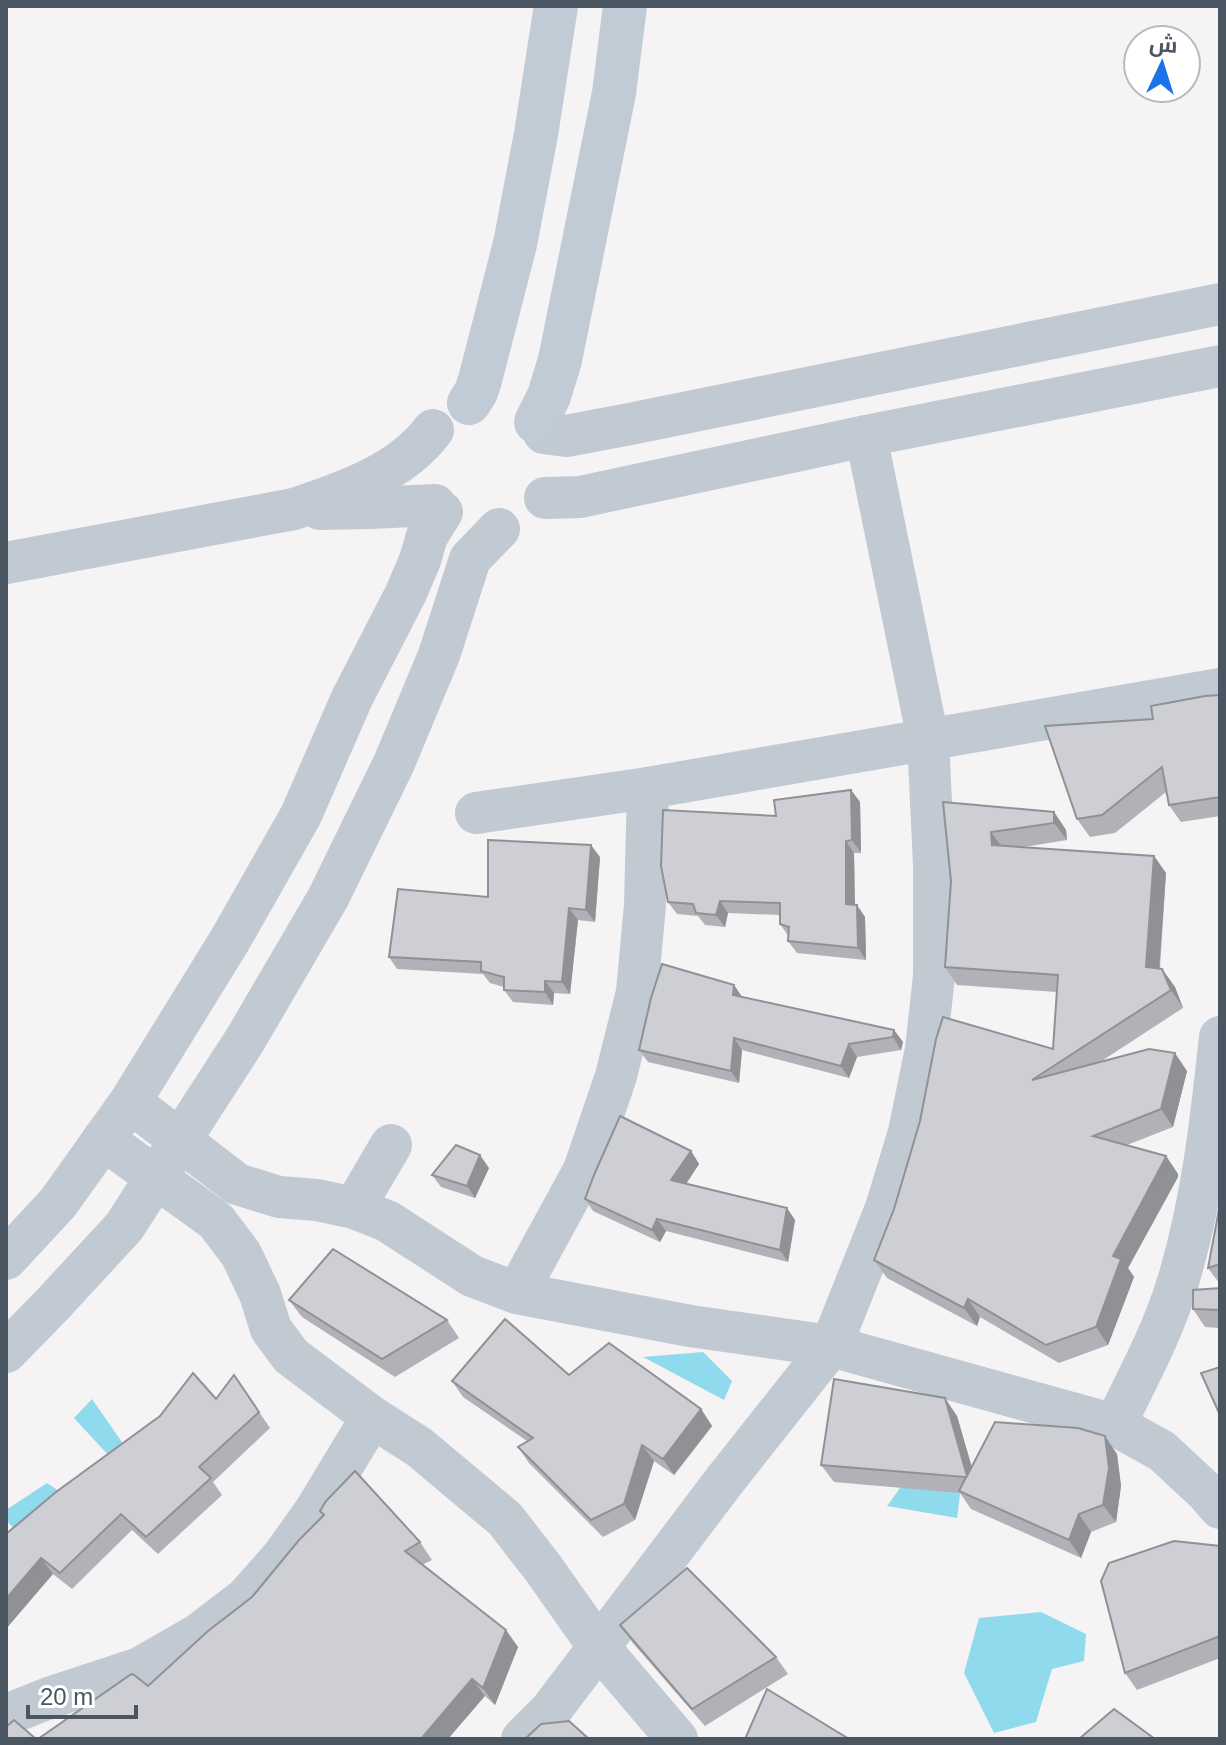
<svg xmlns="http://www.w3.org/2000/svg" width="1226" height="1745" font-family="Arial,Cairo,sans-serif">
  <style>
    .water { fill: #90daee }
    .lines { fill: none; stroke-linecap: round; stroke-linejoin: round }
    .street { stroke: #c1cad2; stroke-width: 42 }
    .secondary { stroke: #c1cbd6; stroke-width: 44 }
    .wall { fill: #b0b2b7 }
    .shaded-wall { fill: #909195 }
    .building { fill: #cdcfd5; stroke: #909195; stroke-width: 2 }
  </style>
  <rect width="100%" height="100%" fill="#f5f3f3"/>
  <g class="water">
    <polygon points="703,1352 732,1381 724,1400 643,1357"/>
    <polygon points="92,1399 124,1445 112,1459 74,1418"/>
    <polygon points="47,1483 65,1495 17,1532 6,1520 6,1510"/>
    <polygon points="961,1486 957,1518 887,1506 900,1488"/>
    <polygon points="1041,1612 1086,1634 1084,1661 1052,1669 1036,1722 994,1733 964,1673 979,1618"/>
  </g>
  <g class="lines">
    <g class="street">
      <polyline points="544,433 566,436 630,424 1220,304"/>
      <polyline points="545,498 580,497 866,436 1220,366"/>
      <polyline points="320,509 370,508 435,505"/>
      <path d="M6 563 294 509C343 493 401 473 433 430"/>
      <polyline points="476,813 648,788 1220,689"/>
      <polyline points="130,1102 237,1184 279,1197 317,1200 354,1208 387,1221 472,1276 517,1293 690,1326 831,1346 1115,1425 1162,1451 1206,1492 1220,1508"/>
      <polyline points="103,1139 216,1221 241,1254 260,1294 271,1329 291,1356 372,1417 419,1447 505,1519 543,1568 598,1646 677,1739"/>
      <polyline points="354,1208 391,1145"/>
      <polyline points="6,1259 58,1203 130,1102 230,940 301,815 352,698 406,593 420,560 427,536 442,512"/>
      <polyline points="517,1293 584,1170 616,1076 637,992 645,905 648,788"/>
      <polyline points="6,1352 51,1306 124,1227 245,1040 328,898 394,763 439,655 470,559 499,529"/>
      <path d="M1115 1425C1137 1379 1162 1334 1177 1285 1202 1204 1211 1121 1220 1037"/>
      <polyline points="6,1715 49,1698 140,1668 199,1634 246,1598 283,1556 315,1511 372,1417"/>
      <polyline points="522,1739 551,1710 725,1480 831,1346 886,1208 909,1132 926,1049 934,976 934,865 928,739 866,436"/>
    </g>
    <g class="secondary">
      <polyline points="469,403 476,392 480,380 515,244 536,134 556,6"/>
      <polyline points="536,422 549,396 560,360 614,93 625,6"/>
    </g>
  </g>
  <g class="wall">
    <polygon points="1220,695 1220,816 1181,822 1169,805 1166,792 1115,833 1090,837 1077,819 1153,719"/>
    <polygon points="851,790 860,802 861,853 854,853 855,904 865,917 866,960 797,953 788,941 789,937 780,924 780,915 728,913 725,927 705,925 698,916 677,914 668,902 776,816"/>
    <polygon points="943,802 1054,812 1066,830 1067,840 1024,847 1154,856 1166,873 1160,968 1162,969 1175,987 1183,1008 1100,1062 1187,1071 1173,1127 1127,1145 1166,1156 1178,1174 1178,1177 1128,1268 1134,1277 1108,1345 1059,1363 980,1317 977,1326 887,1278 874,1260 1053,1049 1057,992 957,985 945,967 951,881"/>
    <polygon points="600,857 595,922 578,920 570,994 554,993 553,1005 513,1002 504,990 504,987 490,983 483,974 397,969 389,957 488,897"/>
    <polygon points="734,985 742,997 894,1030 903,1042 901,1050 857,1057 849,1078 742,1050 739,1083 648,1062 639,1050"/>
    <polygon points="691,1151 699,1164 686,1184 795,1220 788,1262 666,1231 660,1242 593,1211 585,1199"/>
    <polygon points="489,1168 475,1198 441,1187 432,1175"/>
    <polygon points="1220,1204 1220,1284 1208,1268"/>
    <polygon points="1220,1288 1220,1328 1205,1327 1193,1309"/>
    <polygon points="289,1300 447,1320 459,1338 395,1377 302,1317"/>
    <polygon points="234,1375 270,1428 213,1482 222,1495 158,1554 132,1530 72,1589 53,1574 6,1534 216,1399"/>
    <polygon points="569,1375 701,1409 712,1426 674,1475 654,1461 635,1520 603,1537 529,1463 518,1447 527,1441 463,1397 452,1381"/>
    <polygon points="957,1416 972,1467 1117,1454 1121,1486 1116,1522 1091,1532 1081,1558 971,1509 960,1493 834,1482 821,1465"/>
    <polygon points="320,1511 420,1542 432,1560 422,1565 518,1647 495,1705 485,1696 148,1686 252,1597 323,1516"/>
    <polygon points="1220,1546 1220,1658 1137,1690 1125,1673"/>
    <polygon points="620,1625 776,1657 788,1674 705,1726 632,1642"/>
  </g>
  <g class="shaded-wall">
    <polygon points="851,790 860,802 861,853 852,840"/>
    <polygon points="1054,812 1066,830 1067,840 1054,823"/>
    <polygon points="991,832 1004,850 992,845"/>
    <polygon points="846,841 854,853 855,916 846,904"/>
    <polygon points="591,845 600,857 595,922 586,910"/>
    <polygon points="1154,856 1166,873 1158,985 1146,967"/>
    <polygon points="720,901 728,913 725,927 716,915"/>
    <polygon points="857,905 865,917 866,960 858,948"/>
    <polygon points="569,908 578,920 570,994 562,982"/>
    <polygon points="1162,969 1175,987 1183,1008 1171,990"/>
    <polygon points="545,981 554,993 553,1005 545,992"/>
    <polygon points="734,985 742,997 733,995"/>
    <polygon points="894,1030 903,1042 901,1050 893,1037"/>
    <polygon points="734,1038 742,1050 739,1083 731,1071"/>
    <polygon points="849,1044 857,1057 849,1078 841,1066"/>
    <polygon points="1175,1053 1187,1071 1173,1127 1161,1109"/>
    <polygon points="691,1151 699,1164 680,1193 671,1180"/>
    <polygon points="480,1155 489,1168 475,1198 467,1186"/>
    <polygon points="1166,1156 1178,1174 1178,1177 1128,1268 1134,1277 1108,1345 1096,1327 1113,1256"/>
    <polygon points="787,1208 795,1220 788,1262 780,1250"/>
    <polygon points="657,1219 666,1231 660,1242 652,1230"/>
    <polygon points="968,1299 980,1317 977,1326 964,1308"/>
    <polygon points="945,1398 957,1416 979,1493 967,1476"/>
    <polygon points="701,1409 712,1426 674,1475 663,1459"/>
    <polygon points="1105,1436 1117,1454 1121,1486 1116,1522 1103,1505"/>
    <polygon points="642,1445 654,1461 635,1520 624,1504"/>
    <polygon points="1079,1514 1091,1532 1081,1558 1069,1540"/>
    <polygon points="41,1558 53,1574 6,1629 6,1599"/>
    <polygon points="506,1630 518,1647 495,1705 483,1688"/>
    <polygon points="472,1679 485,1696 448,1739 421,1739"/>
  </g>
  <g class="building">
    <polygon points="1220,695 1220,797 1169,805 1162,767 1102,815 1077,819 1045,726 1153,719 1151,706 1205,696"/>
    <polygon points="851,790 852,840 846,841 846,904 857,905 858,948 788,941 789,927 780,924 780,903 720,901 716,915 696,913 693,904 668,902 661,866 663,810 776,816 774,800"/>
    <polygon points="943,802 1054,812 1054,823 991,832 992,845 1154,856 1146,967 1162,969 1171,990 1032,1080 1149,1049 1175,1053 1161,1109 1093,1136 1166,1156 1165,1159 1113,1256 1121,1259 1096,1327 1046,1345 968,1299 964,1308 874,1260 894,1209 920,1121 936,1039 943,1017 1053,1049 1058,975 945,967 951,881"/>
    <polygon points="488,840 591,845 586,910 569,908 562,982 545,981 545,992 504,990 504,977 481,971 481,962 389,957 398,889 488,897"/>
    <polygon points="662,964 734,985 733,995 894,1030 893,1037 849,1044 841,1066 734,1038 731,1071 639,1050 651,998"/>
    <polygon points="620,1116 691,1151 671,1180 787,1208 780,1250 657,1219 652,1230 585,1199 594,1175"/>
    <polygon points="456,1145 480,1155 467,1186 432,1175"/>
    <polygon points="1220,1204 1220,1264 1208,1268"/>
    <polygon points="333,1249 447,1320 382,1359 289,1300"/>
    <polygon points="1220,1288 1220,1310 1193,1309 1193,1290"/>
    <polygon points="505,1319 569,1375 609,1343 701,1409 663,1459 642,1445 624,1504 591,1520 518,1447 533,1438 452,1381"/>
    <polygon points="1220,1367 1220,1415 1201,1373"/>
    <polygon points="193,1373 216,1399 234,1375 259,1412 199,1467 211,1478 146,1537 121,1514 60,1573 41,1558 6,1599 6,1534 56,1492 160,1416"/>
    <polygon points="834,1379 945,1398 967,1476 995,1422 1078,1428 1105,1436 1109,1468 1103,1505 1079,1514 1069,1540 959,1491 966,1477 821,1465"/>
    <polygon points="355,1471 420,1542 405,1551 506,1630 483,1688 472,1679 421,1739 38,1739 130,1675 133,1674 148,1686 208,1631 252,1597 299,1540 324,1515 320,1511 326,1501"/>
    <polygon points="1174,1541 1220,1546 1220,1636 1125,1673 1101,1581 1109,1563"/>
    <polygon points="687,1568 776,1657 692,1709 620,1625"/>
    <polygon points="767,1689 849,1739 745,1739"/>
    <polygon points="1114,1709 1155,1739 1079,1739"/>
    <polygon points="14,1720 36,1739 6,1739 6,1727"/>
    <polygon points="569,1721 589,1739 525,1739 541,1724"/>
  </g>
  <rect width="1226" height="1745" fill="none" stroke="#4a5661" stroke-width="16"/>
  <g transform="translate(1162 64) rotate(4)"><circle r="38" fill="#ffffff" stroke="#b7bbc0" stroke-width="2"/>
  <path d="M0-6L14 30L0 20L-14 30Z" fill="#1a73e8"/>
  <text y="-12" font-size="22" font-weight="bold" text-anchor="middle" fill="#4a5661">ش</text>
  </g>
  <path d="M28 1705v12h108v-12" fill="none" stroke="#4a5661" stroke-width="4"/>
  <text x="40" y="1705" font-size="24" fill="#4a5661" stroke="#ffffff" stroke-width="6" paint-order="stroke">20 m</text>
</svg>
